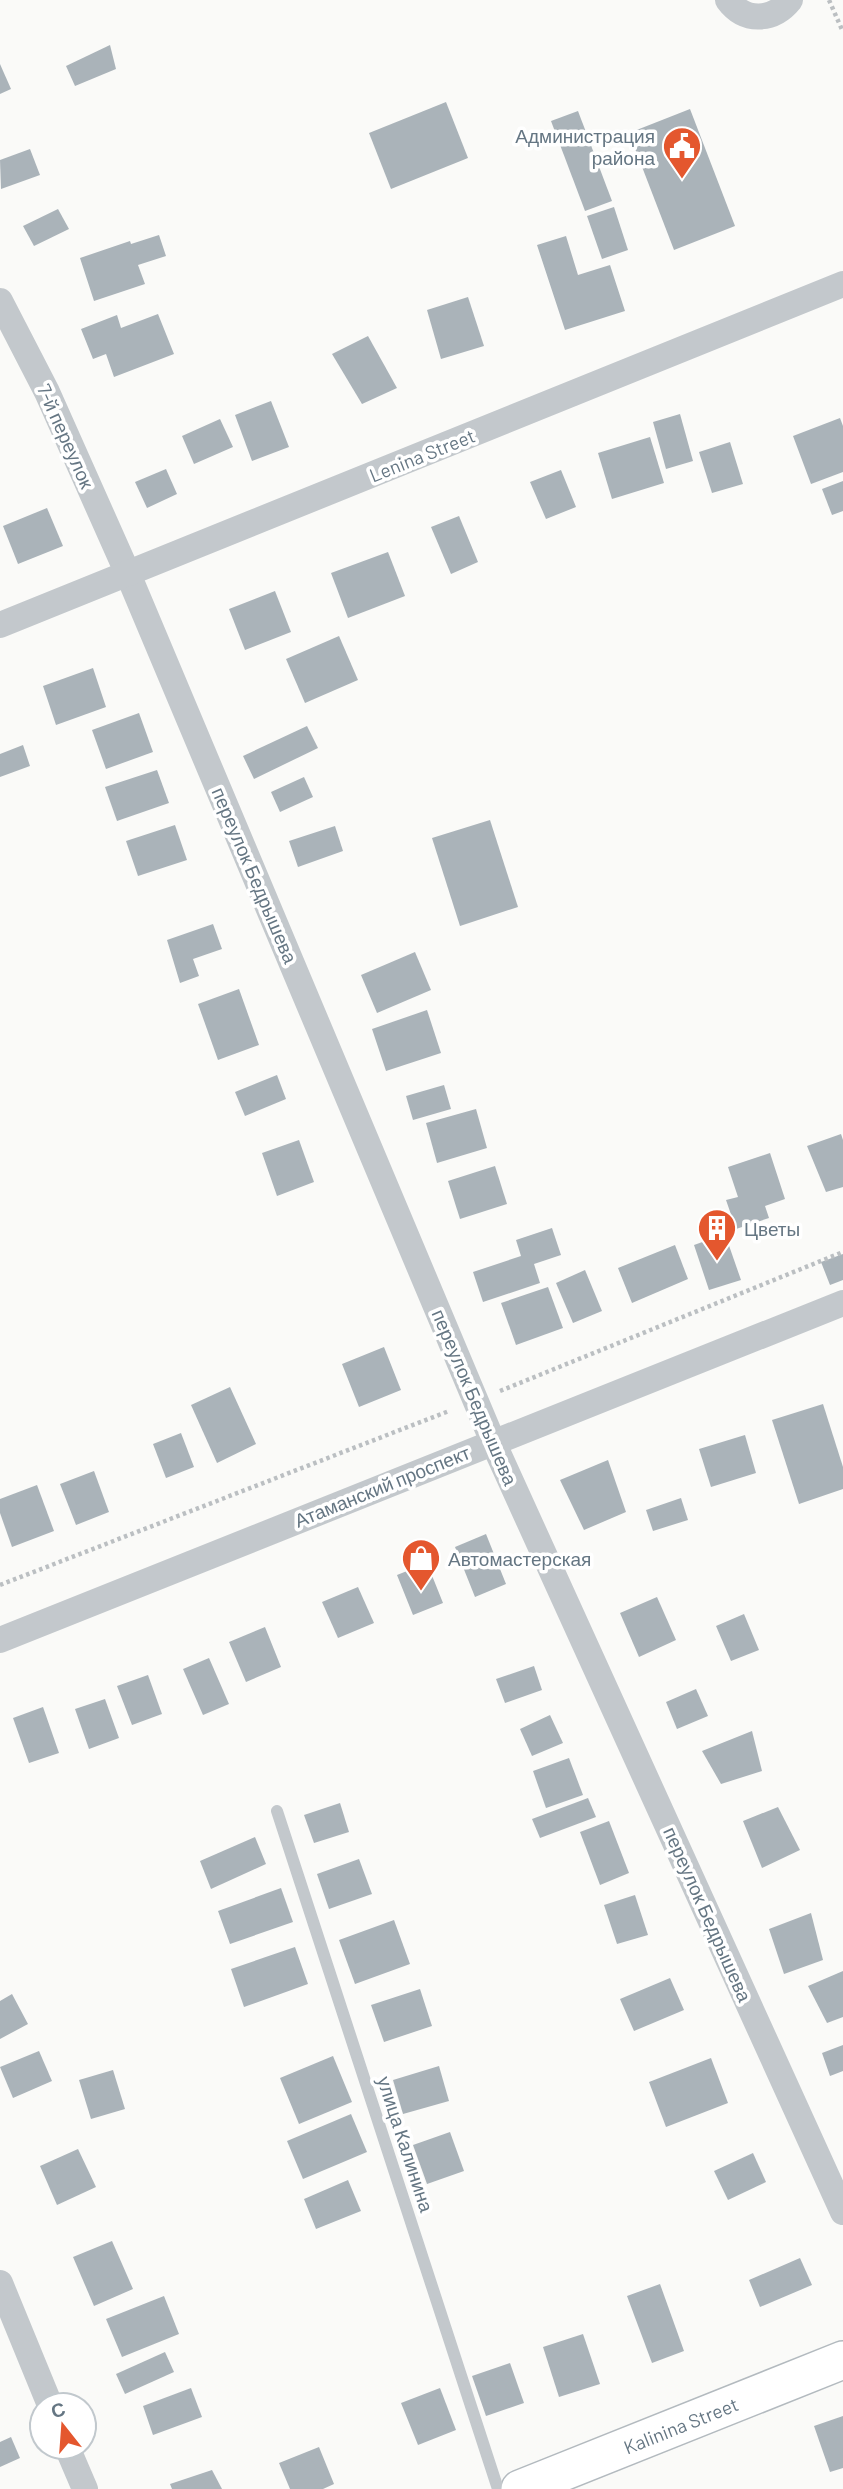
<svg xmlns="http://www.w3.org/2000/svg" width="843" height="2489" font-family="Barlow,sans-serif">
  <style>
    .building { fill: #aab3b9 }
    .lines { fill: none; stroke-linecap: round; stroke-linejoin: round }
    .secondary-casing { stroke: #b3babf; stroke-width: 40 }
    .path { stroke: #bbbfc2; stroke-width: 4.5; stroke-dasharray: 3.5 3.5; stroke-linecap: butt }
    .lane { stroke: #c3c8cc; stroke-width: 12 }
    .street { stroke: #c3c8cc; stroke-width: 26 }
    .secondary { stroke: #fff; stroke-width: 37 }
    .labels { text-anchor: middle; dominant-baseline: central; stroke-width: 7; stroke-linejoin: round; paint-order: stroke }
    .poi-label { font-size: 19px; fill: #657683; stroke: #fff; text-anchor: start }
    .street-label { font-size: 19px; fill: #657683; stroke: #fff }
  </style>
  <rect width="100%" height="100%" fill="#fafaf8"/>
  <g class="building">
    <polygon points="110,45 116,69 75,86 66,66"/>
    <polygon points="0,64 11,89 0,94"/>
    <polygon points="446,102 468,158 391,189 369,133"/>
    <polygon points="690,109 735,226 674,250 629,133"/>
    <polygon points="578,111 612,201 585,211 551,121"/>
    <polygon points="30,149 40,175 1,189 0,160"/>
    <polygon points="614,207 628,250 602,259 587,216"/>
    <polygon points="58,209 69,229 34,246 23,226"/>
    <polygon points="159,235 166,256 138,265 145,284 94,301 80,258 130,241 131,244"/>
    <polygon points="566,236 578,275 610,265 625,311 565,330 537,245"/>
    <polygon points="468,297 484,346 441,359 427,310"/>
    <polygon points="158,314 174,354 114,377 106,354 93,359 81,329 117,315 121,328"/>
    <polygon points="368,336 397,388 362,404 332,354"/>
    <polygon points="271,401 289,447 252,461 235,415"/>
    <polygon points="680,414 693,461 666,469 653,422"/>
    <polygon points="840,418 843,426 843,472 811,484 793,436"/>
    <polygon points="220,419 233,447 194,464 182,436"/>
    <polygon points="650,437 664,483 612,499 598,453"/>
    <polygon points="730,442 743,484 712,493 699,452"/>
    <polygon points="166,469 177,494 147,508 135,482"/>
    <polygon points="561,470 576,507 546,519 530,482"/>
    <polygon points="843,481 843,511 832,515 822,489"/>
    <polygon points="47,508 63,546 18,564 3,526"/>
    <polygon points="459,516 478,562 451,574 431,527"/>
    <polygon points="388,552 405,596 348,618 331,573"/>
    <polygon points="275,591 291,632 245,650 229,609"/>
    <polygon points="339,636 358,680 305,703 286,659"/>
    <polygon points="93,668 106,707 56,725 43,686"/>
    <polygon points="139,713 153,752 106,769 92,730"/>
    <polygon points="307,726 318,748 254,779 243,756"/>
    <polygon points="23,745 30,766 0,777 0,754"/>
    <polygon points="157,770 169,803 117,821 105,787"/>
    <polygon points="304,777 313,797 280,812 271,792"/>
    <polygon points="490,820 518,907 460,926 432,838"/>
    <polygon points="175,825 187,860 138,876 126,841"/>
    <polygon points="335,826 343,851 298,867 289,841"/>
    <polygon points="213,924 222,949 193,959 199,976 180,983 167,940"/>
    <polygon points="415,952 431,990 377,1013 361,975"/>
    <polygon points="239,989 259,1045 218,1060 198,1004"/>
    <polygon points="427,1010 441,1053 386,1071 372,1029"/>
    <polygon points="277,1075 286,1099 245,1116 235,1092"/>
    <polygon points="444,1085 451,1109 413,1120 406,1096"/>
    <polygon points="476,1109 487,1148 437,1163 426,1123"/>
    <polygon points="841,1134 843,1140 843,1187 826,1192 807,1146"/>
    <polygon points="299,1140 314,1182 277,1196 262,1153"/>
    <polygon points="770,1153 785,1199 765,1206 769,1218 736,1229 726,1200 738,1197 728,1167"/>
    <polygon points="495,1166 507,1204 460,1219 448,1181"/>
    <polygon points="552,1228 561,1255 534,1264 540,1283 483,1302 473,1272 521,1256 516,1240"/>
    <polygon points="725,1234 741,1280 709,1290 694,1245"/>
    <polygon points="675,1245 688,1279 632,1303 618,1268"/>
    <polygon points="843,1254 843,1280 830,1285 821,1262"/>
    <polygon points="585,1270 602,1311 573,1323 556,1283"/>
    <polygon points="548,1287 563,1328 516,1345 501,1303"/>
    <polygon points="384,1347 401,1390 359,1407 342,1364"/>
    <polygon points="230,1387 256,1444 217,1463 191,1405"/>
    <polygon points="823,1404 843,1467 843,1489 799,1504 772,1420"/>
    <polygon points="181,1433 194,1467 166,1478 153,1444"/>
    <polygon points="745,1435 756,1473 711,1487 699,1449"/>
    <polygon points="608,1460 626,1512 584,1530 560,1480"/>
    <polygon points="94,1471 109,1512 76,1525 60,1484"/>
    <polygon points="37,1485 54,1531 12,1547 0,1513 0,1499"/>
    <polygon points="681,1498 688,1520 653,1531 646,1510"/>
    <polygon points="486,1534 506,1584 475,1597 455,1547"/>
    <polygon points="427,1563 443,1603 413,1615 397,1575"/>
    <polygon points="358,1587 374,1623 338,1638 322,1602"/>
    <polygon points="657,1597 676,1640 639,1657 620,1613"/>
    <polygon points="744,1614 759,1650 731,1661 716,1626"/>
    <polygon points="265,1627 281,1667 246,1682 229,1642"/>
    <polygon points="209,1658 229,1704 203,1715 183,1669"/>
    <polygon points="534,1666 542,1690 505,1703 496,1679"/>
    <polygon points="148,1675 162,1714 132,1725 117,1686"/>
    <polygon points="696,1689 708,1716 677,1729 666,1702"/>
    <polygon points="105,1699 119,1738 89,1749 75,1709"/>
    <polygon points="43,1707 59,1753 29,1763 13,1718"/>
    <polygon points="550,1715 563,1743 532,1756 520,1729"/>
    <polygon points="752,1731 762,1771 721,1784 702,1751"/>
    <polygon points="569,1758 583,1795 546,1808 533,1771"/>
    <polygon points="588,1798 596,1817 540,1838 532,1819"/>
    <polygon points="340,1803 349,1832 314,1843 304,1815"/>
    <polygon points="778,1807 800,1850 762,1868 743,1821"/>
    <polygon points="609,1821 629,1873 600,1885 580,1832"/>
    <polygon points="255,1837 266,1864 211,1889 200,1861"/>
    <polygon points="359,1859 372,1894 329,1909 317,1874"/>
    <polygon points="281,1888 293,1922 230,1944 218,1911"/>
    <polygon points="635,1895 648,1935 617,1944 604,1905"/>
    <polygon points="811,1913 823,1960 784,1974 769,1929"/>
    <polygon points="394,1920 410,1964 355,1984 339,1940"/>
    <polygon points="295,1947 308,1984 244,2007 231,1969"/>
    <polygon points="843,1971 843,2017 827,2023 808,1986"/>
    <polygon points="670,1978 684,2010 634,2031 620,1999"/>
    <polygon points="420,1989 432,2026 384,2042 371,2005"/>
    <polygon points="12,1994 28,2024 0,2039 0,2001"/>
    <polygon points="843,2045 843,2071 830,2076 822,2053"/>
    <polygon points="39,2051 52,2081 13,2098 0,2067"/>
    <polygon points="333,2056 352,2102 299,2124 280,2078"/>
    <polygon points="711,2058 728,2103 666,2127 649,2082"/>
    <polygon points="439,2066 449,2101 403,2114 393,2080"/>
    <polygon points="113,2070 125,2109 91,2119 79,2080"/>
    <polygon points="351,2114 367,2152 303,2179 287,2141"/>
    <polygon points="450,2132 464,2171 427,2184 413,2145"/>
    <polygon points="78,2149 96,2187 57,2205 40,2166"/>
    <polygon points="753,2153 766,2182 728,2200 714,2171"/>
    <polygon points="348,2180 361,2211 316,2229 304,2199"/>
    <polygon points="112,2241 133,2289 94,2306 73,2257"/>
    <polygon points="800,2258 812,2285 760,2307 749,2280"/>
    <polygon points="660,2284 684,2351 652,2363 627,2296"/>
    <polygon points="164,2296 179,2334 122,2357 106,2319"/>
    <polygon points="583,2334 600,2384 559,2397 543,2347"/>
    <polygon points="165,2352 174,2372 125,2394 116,2374"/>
    <polygon points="510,2363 524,2403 486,2416 472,2376"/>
    <polygon points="191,2388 202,2417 153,2435 143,2406"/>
    <polygon points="440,2388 456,2430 418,2445 401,2403"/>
    <polygon points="843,2416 843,2468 830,2472 814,2426"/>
    <polygon points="11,2437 20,2458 0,2467 0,2442"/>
    <polygon points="319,2447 334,2484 323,2489 290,2489 279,2463"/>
    <polygon points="212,2470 222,2489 172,2489 170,2484"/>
  </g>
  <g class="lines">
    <g class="secondary-casing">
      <g id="secondary">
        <path id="s1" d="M520 2489 843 2360"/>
      </g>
    </g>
    <g class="path">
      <polyline points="829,0 843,32"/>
      <polyline points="500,1391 843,1252"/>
      <polyline points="0,1585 449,1411"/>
    </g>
    <polyline class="lane" points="277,1811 498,2489"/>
    <g class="street">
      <path d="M728 0C745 23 773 21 790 0"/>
      <polyline points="0,301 47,392 128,574 493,1442 843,2212"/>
      <polyline points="0,625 843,284"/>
      <polyline points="0,1640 843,1303"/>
      <polyline points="0,2283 50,2405"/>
      <polyline points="67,2447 85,2489"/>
    </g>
    <use href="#secondary" class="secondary"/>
  </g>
  <defs>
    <g id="civic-pin" transform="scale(2.0125)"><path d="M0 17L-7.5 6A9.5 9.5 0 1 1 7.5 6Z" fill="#e4572e" stroke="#fff"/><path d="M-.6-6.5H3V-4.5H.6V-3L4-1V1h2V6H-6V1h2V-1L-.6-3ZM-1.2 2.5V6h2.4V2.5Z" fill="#fff"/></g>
    <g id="building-pin" transform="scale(2.0125)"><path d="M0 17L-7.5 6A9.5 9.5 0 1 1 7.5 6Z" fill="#e4572e" stroke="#fff"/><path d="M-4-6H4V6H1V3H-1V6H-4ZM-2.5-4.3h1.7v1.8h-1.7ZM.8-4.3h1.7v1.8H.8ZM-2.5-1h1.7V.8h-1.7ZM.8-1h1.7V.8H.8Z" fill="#fff"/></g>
    <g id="shop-pin" transform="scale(2.0125)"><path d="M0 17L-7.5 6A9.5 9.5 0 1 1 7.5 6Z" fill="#e4572e" stroke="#fff"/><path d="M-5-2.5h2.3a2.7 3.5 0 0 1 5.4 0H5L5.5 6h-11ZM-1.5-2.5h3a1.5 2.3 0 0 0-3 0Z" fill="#fff"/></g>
  </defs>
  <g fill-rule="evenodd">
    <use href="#civic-pin" x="682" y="146"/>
    <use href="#building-pin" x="717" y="1228"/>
    <use href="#shop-pin" x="421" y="1558"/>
  </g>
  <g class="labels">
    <g class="poi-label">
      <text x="655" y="135" text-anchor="end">Администрация<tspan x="655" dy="22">района</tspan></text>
      <text x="744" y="1228">Цветы</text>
      <text x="448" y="1558">Автомастерская</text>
    </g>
    <g class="street-label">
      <text transform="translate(66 436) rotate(66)">7-й переулок</text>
      <text transform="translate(422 455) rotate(-22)">Lenina Street</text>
      <text transform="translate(255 875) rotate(67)">переулок Бедрышева</text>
      <text transform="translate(475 1397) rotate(67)">переулок Бедрышева</text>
      <text transform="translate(382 1486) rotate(-22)">Атаманский проспект</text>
      <text transform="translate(708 1914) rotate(66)">переулок Бедрышева</text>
      <text transform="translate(406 2144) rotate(72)">улица Калинина</text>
      <text stroke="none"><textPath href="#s1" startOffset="173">Kalinina Street</textPath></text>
    </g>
  </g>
  <g transform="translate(63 2426) rotate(343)"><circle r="33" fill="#ffffff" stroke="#c1c8cd" stroke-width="2"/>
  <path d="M0-5L12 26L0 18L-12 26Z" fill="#e4572e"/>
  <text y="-10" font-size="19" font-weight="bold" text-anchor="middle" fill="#657683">С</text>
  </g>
</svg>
